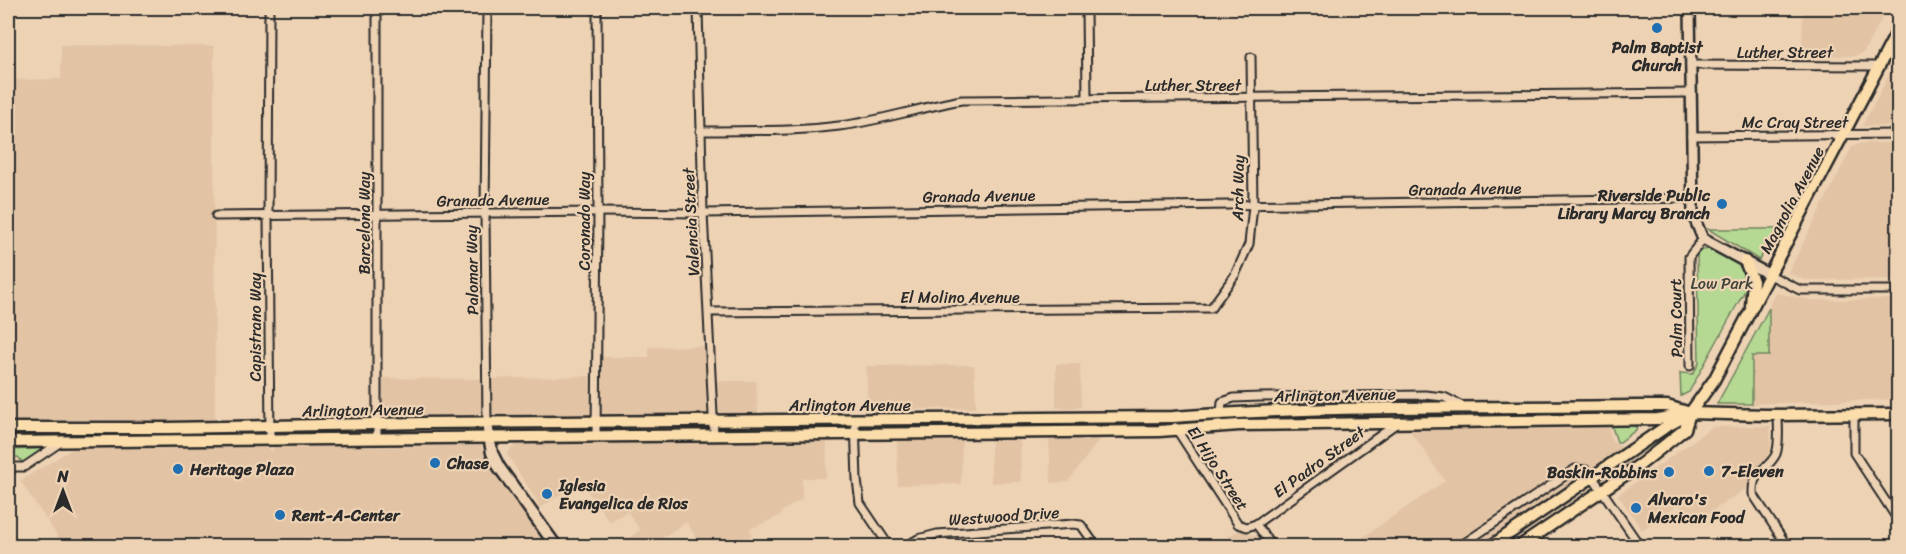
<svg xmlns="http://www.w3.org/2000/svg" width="1906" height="554" font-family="Sriracha,sans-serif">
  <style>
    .built { fill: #e2c4a5 }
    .green { fill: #b5d993; stroke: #70825f; stroke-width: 1.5 }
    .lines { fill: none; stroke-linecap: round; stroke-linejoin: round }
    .minor-casing { stroke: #2b2b2b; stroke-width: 11 }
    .tertiary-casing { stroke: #2b2b2b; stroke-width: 14 }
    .secondary-casing { stroke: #2b2b2b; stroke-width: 15 }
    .primary-casing { stroke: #2b2b2b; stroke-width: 15 }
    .minor { stroke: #edd2b4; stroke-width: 7 }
    .tertiary { stroke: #edd2b4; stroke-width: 9 }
    .secondary { stroke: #edd2b4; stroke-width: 10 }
    .primary { stroke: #fbddab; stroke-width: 10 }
    .poi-dot { fill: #1f6fb2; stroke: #edd2b4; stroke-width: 2 }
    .labels { text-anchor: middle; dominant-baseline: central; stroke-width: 4.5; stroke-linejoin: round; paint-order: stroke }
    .poi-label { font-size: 16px; font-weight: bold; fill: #2b2b2b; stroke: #edd2b4; text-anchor: start }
    .street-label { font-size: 16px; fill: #2b2b2b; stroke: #edd2b4 }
    .park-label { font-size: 16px; fill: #40453b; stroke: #edd2b4 }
  </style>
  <rect width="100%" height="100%" fill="#edd2b4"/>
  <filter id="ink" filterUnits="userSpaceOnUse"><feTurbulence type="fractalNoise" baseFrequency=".0167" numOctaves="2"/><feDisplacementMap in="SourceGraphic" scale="12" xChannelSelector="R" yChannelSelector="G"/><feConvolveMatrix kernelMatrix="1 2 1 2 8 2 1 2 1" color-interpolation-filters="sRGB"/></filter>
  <g filter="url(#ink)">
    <g class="built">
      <polygon points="1803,8 1888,8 1863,53 1855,56 1802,55"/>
      <polygon points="61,45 214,46 215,421 8,420 8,80 61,79"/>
      <polygon points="1898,58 1898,126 1862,126"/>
      <polygon points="1862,143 1898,143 1898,279 1805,280 1788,273 1852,147"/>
      <polygon points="1777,293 1810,300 1898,299 1898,399 1752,404 1752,356 1769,355 1770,303"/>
      <polygon points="709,346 711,381 756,381 758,415 391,418 370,412 371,378 484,379 593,376 594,357 649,357 649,347"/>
      <polygon points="1056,364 1080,364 1081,407 1056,408"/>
      <polygon points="974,365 976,408 868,410 866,366"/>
      <polygon points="1609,426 1612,442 1625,449 1476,546 1350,546 1445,481 1409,429"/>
      <polygon points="1770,426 1771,454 1748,477 1748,487 1693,524 1679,504 1642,530 1618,495 1712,427"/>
      <polygon points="1101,437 1068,482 1051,483 1049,438"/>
      <polygon points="962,438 961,484 898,485 897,440"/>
      <polygon points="991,438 1020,438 1021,482 991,483"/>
      <polygon points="827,439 826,478 802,478 802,499 781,512 782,515 750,529 752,535 733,546 702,546 686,522 650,546 626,546 623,542 640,530 627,511 610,522 581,482 539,508 537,501 507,454 516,443"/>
      <polygon points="481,446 546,546 64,546 20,481 72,449 268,447 272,452 273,447"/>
      <polygon points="1241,531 1257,536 1266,546 1215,546 1235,532"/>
    </g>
    <g class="green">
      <polygon points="1708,229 1779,229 1759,260"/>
      <path d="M1710 249C1726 258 1745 263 1749 283L1689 392 1681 396 1680 373 1693 374 1699 363 1697 254 1702 250Z"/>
      <polygon points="1769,308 1769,356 1752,356 1752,404 1717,404"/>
      <polygon points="1611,424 1633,424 1637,429 1620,442 1617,442"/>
      <polygon points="52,448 25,465 18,457 13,457 8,461 8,450"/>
    </g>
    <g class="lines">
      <g class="minor-casing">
        <g id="minor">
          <polyline points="269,8 268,216 270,439"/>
          <polyline points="377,8 377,439"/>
          <polyline points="487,8 485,213 487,424"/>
          <polyline points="698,8 703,213 714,435"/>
          <polyline points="1086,8 1087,99"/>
          <polyline points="1690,65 1879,66"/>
          <path d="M700 131C746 130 793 132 839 126 881 121 921 107 962 100L1690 93"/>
          <polyline points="1691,136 1898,134"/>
          <polyline points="216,216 598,212 703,213 1691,198"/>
          <polyline points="1770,275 1800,290 1898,290"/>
          <polyline points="709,312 1211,308 1235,275 1249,244 1253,206 1251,57"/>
          <polyline points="1690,366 1689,257 1703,239"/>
          <polyline points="1221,413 1222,402 1234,398 1260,397 1425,395 1444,397 1460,405"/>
          <polyline points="1854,414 1854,453 1898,520"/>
          <path d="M1778 415C1778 427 1780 443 1776 454 1768 471 1752 469 1753 494L1787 546"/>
          <polyline points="855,421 857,480 860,503 889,546"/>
          <polyline points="1175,427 1238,524 1247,527 1256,524 1396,424"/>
          <polyline points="596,435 598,212 597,8"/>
          <polyline points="8,473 14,467 24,467 61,442"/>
          <polyline points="1256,524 1272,546"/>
          <polyline points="906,546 918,539 937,534 1073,524 1081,525 1096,546"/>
          <polyline points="1460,546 1575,469 1586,470 1592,476 1640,546"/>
        </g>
      </g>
      <g class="tertiary-casing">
        <polyline id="tertiary" points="1690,8 1693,215 1703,239 1770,275"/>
      </g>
      <g class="secondary-casing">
        <polyline id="secondary" points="487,424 492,453 499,467 556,546"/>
      </g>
      <g class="primary-casing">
        <g id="primary">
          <polyline points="1745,261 1753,281 1751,306"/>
          <path d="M8 428H168L423 423 1173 417C1327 405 1483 408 1638 406H1667L1687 412"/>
          <polyline points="8,442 1159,431 1239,425 1658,419 1690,413 1766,415 1898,414"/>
          <polyline points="1491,546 1664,428 1682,418"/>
          <polyline points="1520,546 1641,464 1685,429 1690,413 1714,380 1898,30"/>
        </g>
      </g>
      <use href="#minor" class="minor"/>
      <use href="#tertiary" class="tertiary"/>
      <use href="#secondary" class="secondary"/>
      <use href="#primary" class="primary"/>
    </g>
  </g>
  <g class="poi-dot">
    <circle cx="1657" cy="28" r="6"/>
    <circle cx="1722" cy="204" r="6"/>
    <circle cx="435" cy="463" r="6"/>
    <circle cx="178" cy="469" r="6"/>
    <circle cx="1709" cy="471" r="6"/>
    <circle cx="1669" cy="472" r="6"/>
    <circle cx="547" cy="494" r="6"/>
    <circle cx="1636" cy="508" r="6"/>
    <circle cx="280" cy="515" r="6"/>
  </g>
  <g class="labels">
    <g class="poi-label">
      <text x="1657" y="47" text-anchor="middle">Palm Baptist<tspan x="1657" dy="18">Church</tspan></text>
      <text x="1710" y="195" text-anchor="end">Riverside Public<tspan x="1710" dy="18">Library Marcy Branch</tspan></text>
      <text x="447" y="463">Chase</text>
      <text x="190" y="469">Heritage Plaza</text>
      <text x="1721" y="471">7-Eleven</text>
      <text x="1657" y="472" text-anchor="end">Baskin-Robbins</text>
      <text x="559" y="485">Iglesia<tspan x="559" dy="18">Evangelica de Rios</tspan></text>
      <text x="1648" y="499">Alvaro's<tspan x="1648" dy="18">Mexican Food</tspan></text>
      <text x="292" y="515">Rent-A-Center</text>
    </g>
    <g class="street-label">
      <text x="1785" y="52">Luther Street</text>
      <text x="1193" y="85">Luther Street</text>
      <text x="1795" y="122">Mc Cray Street</text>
      <text transform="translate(1238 188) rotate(-89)">Arch Way</text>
      <text transform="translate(1465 189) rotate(-1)">Granada Avenue</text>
      <text transform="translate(979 196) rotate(-1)">Granada Avenue</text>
      <text transform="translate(493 200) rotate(-1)">Granada Avenue</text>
      <text transform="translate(1792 200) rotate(-62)">Magnolia Avenue</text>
      <text transform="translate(584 221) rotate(-90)">Coronado Way</text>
      <text transform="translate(691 222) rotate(-93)">Valencia Street</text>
      <text transform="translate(364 223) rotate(-90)">Barcelona Way</text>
      <text transform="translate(472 270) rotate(-91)">Palomar Way</text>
      <text x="960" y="297">El Molino Avenue</text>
      <text transform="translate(1676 318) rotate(-91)">Palm Court</text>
      <text transform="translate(255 327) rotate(-90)">Capistrano Way</text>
      <text transform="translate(1335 395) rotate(-1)">Arlington Avenue</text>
      <text x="850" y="405">Arlington Avenue</text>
      <text transform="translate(363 410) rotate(-1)">Arlington Avenue</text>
      <text transform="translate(1319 462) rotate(-36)">El Padro Street</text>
      <text transform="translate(1218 468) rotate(57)">El Hijo Street</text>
      <text transform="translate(1004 516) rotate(-4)">Westwood Drive</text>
    </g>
    <g class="park-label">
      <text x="1722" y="283">Low Park</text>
    </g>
  </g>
  <rect width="1906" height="554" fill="none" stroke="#edd2b4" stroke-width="30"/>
  <rect x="15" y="15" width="1876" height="524" fill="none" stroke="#2b2b2b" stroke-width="2" filter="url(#ink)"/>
  <g transform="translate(63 491)" stroke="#edd2b4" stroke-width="4.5" paint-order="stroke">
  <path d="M0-4.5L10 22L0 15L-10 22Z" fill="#2b2b2b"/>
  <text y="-9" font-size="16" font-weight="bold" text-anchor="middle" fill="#2b2b2b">N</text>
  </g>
</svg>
